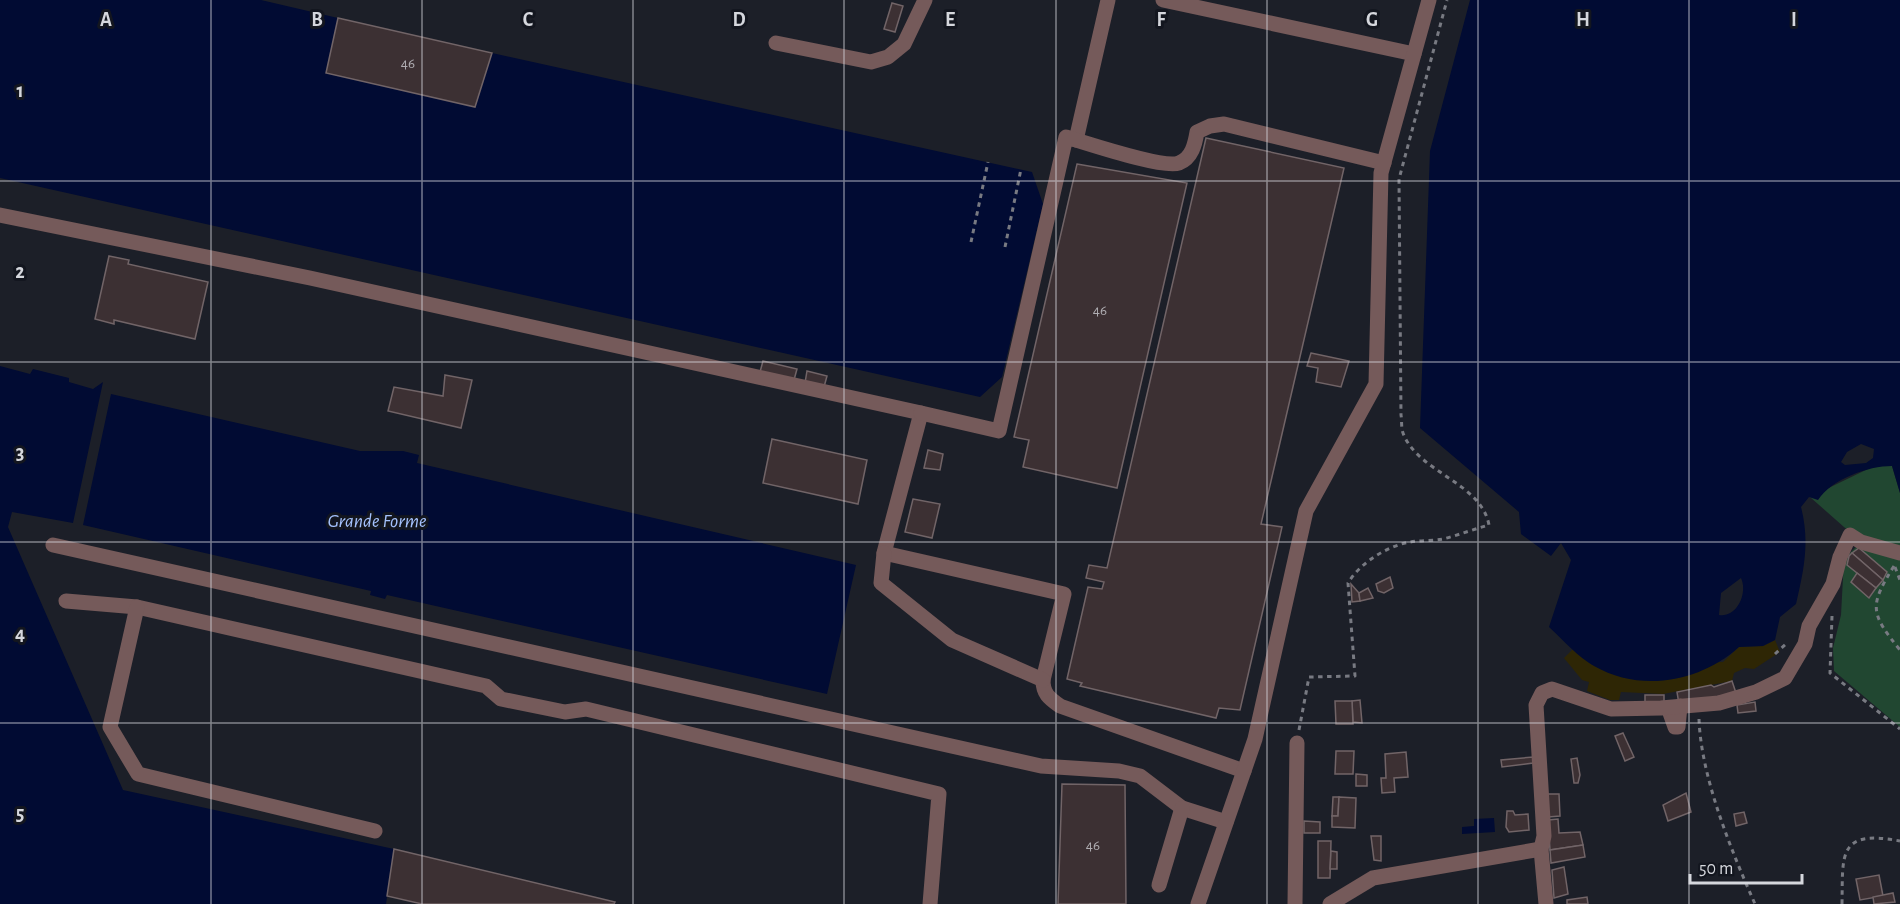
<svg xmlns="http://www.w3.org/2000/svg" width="1900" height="904" font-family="'Alegreya Sans',sans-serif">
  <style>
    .green { fill: #214731 }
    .sand { fill: #2e2605 }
    .water { fill: #010b33; fill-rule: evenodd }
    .building { fill: #3c3033; stroke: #716467; stroke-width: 1.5 }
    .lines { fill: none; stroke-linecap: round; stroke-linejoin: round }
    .path { stroke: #787a82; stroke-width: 3; stroke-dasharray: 4.5 4.5; stroke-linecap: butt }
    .minor { stroke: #755a5a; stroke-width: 15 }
    .grid { fill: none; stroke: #d5d7dd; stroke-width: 1.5; stroke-opacity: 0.55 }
    .labels { text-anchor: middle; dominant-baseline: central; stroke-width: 6; stroke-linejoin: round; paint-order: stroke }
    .number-label { font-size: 15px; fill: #afadb2 }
    .water-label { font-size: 20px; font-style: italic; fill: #a4c1fc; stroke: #13161f }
    .grid-label { font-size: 20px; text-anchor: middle; font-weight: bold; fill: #d5d7dd; stroke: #13161f; stroke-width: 6; stroke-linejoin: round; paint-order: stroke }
  </style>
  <rect width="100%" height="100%" fill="#1c1f28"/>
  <polygon class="green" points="1874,466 1892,466 1900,493 1900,727 1834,671 1833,648 1841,615 1844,559 1861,542 1810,497"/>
  <polygon class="sand" points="1775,640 1780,652 1754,669 1745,668 1734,673 1732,681 1663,694 1621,692 1619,700 1610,700 1587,691 1589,682 1582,680 1564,658 1573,649 1592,665 1723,662 1739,647 1763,646"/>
  <g class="water">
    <polygon points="0,0 261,0 338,18 327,73 475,107 492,53 1032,172 1043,204 1002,377 980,397 0,178"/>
    <path d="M1470 0H1900V493L1892 466C1868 466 1832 479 1818 500L1809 497 1801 507C1810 542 1804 569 1796 604L1780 617 1775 640 1763 646 1739 647C1700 682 1641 693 1594 666 1578 657 1563 640 1549 627L1571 560 1561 543 1551 556 1521 534 1519 512 1420 428 1430 151ZM1861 444 1874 449 1873 458 1866 463 1845 465 1841 462 1847 452ZM1741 578C1748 593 1737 618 1719 615L1721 593Z"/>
    <polygon points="0,366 30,374 33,369 69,378 69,382 93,389 103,382 73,523 12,512 8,527 123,790 394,849 386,904 0,904"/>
    <polygon points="111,394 360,451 403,451 419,455 417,463 856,565 827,694 387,595 385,599 370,595 371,591 83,525"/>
    <polygon points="1494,818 1495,832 1462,834 1462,827 1474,826 1474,819"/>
  </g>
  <g class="building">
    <polygon points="892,3 903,6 895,32 884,29"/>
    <polygon points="338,18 492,53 475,107 326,73"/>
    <polygon points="1206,138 1344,168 1261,524 1282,527 1240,710 1219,708 1216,718 1080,686 1082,683 1067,679 1088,587 1102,589 1104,582 1086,578 1089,565 1107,568"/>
    <polygon points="1077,164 1187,183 1117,488 1023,467 1029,440 1014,437"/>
    <polygon points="109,256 129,260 128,264 208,282 195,339 114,320 114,324 95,319"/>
    <polygon points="1311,353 1349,361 1341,387 1316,382 1318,368 1307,366"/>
    <polygon points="763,361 797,369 794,380 760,372"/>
    <polygon points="807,371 827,376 824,387 805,383"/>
    <polygon points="445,375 472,380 461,428 388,411 394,387 443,396"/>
    <polygon points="772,439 867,460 858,504 763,483"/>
    <polygon points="928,450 943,454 940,470 924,468"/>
    <polygon points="913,499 940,504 932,538 905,532"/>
    <polygon points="1859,548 1887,572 1883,580 1852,553"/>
    <polygon points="1852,553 1883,580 1876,588 1847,565 1849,556"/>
    <polygon points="1857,573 1876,588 1869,598 1851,582"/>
    <polygon points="1390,577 1393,588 1384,593 1378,591 1376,584"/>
    <polygon points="1351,584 1359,593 1360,601 1352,602"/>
    <polygon points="1368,588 1373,598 1360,601 1359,593"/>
    <polygon points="1732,681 1736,693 1679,704 1677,692 1711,685 1714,687"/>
    <polygon points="1645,695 1664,695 1664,703 1645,704"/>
    <polygon points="1360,700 1362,723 1353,722 1352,701"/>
    <polygon points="1335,701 1352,701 1353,724 1336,724"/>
    <polygon points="1755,702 1756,711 1738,713 1737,705"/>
    <polygon points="1623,733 1634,757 1625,761 1615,736"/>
    <polygon points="1336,751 1354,751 1353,774 1335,774"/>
    <polygon points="1406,752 1408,777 1394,778 1395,792 1382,793 1381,778 1386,778 1385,754"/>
    <polygon points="1533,757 1533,763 1502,767 1501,760"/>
    <polygon points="1577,758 1580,775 1578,783 1574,783 1571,759"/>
    <polygon points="1356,774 1367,775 1367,786 1356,786"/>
    <polygon points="1062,784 1125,785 1126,904 1058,904"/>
    <polygon points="1686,793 1691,812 1668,821 1663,805"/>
    <polygon points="1547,794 1559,794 1560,816 1548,817"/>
    <polygon points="1333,797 1339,797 1338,816 1332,816"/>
    <polygon points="1339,797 1356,798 1355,828 1332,827 1332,816 1338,816"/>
    <polygon points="1507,811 1513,811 1515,815 1528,814 1529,830 1509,832 1506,827"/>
    <polygon points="1744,812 1747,823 1736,826 1734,814"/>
    <polygon points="1558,819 1559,833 1580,832 1583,845 1550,850 1548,820"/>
    <polygon points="1304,821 1320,822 1320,833 1304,833"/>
    <polygon points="1371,836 1381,836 1381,861 1374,860"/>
    <polygon points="1318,841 1331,841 1330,878 1318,878"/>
    <polygon points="1583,845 1585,857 1551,863 1550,850"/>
    <polygon points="394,849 615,902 614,904 422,904 387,896"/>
    <polygon points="1331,851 1337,852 1337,869 1330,869"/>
    <polygon points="1564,867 1568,894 1554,898 1552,870"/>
    <polygon points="1879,875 1883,896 1860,900 1856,879"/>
    <polygon points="1893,893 1895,902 1874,904 1873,897"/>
    <polygon points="1587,897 1588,904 1567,904 1567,900"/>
  </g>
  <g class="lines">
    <g class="path">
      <polyline points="971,242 988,162"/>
      <polyline points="1005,247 1021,169"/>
      <path d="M1894 566C1869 606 1870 613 1900 650"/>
      <polyline points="1895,567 1900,580"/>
      <polyline points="1832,616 1830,673 1900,729"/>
      <polyline points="1775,654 1787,643"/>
      <path d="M1699 719C1701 777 1731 850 1755 904"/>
      <path d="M1299 730 1309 677 1355 676 1348 583C1360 563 1387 546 1410 542 1421 540 1433 541 1443 539 1459 535 1474 529 1489 525 1481 482 1418 473 1403 433 1401 428 1402 420 1401 415L1399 179 1447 0"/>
      <path d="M1842 904C1843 855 1837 829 1900 841"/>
    </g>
    <g class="minor">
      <polyline points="1163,0 1414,54"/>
      <polyline points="776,43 871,62 888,57 904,44 925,0"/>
      <polyline points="1076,140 1108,0"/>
      <path d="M0 215 310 278 921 413 884 553 1064 594 1043 680C1043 694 1049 698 1060 706L1244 771"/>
      <path d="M921 413 999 431 1066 137C1087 143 1163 169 1179 163 1192 158 1195 144 1197 132L1210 126 1224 124 1384 163"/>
      <polyline points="53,545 1041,766 1119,771 1140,776 1182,808 1226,822"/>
      <polyline points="884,553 881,583 952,640 1043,680"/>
      <polyline points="66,601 137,607 486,686 501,699 565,712 586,709 939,794 930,904"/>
      <polyline points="137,607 110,727 138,774 375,831"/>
      <polyline points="1670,713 1675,727 1678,727 1680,706"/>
      <polyline points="1159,885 1182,808"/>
      <polyline points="1198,904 1255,739 1306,511 1376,384 1381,173 1429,0"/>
      <polyline points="1295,904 1297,743"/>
      <polyline points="1330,904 1373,878 1541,849"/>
      <polyline points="1546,904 1541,849 1544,836 1536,705 1542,693 1552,689 1611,709 1661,708 1719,703 1756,692 1785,678 1805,644 1809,626 1833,584 1840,557 1850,535 1861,542 1900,553"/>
    </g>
  </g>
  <path class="grid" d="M211 0V904M422 0V904M633 0V904M844 0V904M1056 0V904M1267 0V904M1478 0V904M1689 0V904M0 181H1900M0 362H1900M0 542H1900M0 723H1900"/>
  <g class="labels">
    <g class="number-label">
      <text x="408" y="63">46</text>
      <text x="1100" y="310">46</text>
      <text x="1093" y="845">46</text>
    </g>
    <g class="water-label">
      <text x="377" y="521">Grande Forme</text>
    </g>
  </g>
  <g class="grid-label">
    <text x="106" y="26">A</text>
    <text x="317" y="26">B</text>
    <text x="528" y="26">C</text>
    <text x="739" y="26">D</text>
    <text x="950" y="26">E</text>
    <text x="1161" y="26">F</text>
    <text x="1372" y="26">G</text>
    <text x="1583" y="26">H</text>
    <text x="1794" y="26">I</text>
    <text x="20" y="97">1</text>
    <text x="20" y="278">2</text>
    <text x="20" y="459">3</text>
    <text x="20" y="640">4</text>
    <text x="20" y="820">5</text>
  </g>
  <path d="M1690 874v9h112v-9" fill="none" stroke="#d5d7dd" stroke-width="3"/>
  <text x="1699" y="874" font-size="18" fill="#d5d7dd" stroke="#13161f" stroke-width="4.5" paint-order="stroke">50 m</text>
</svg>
